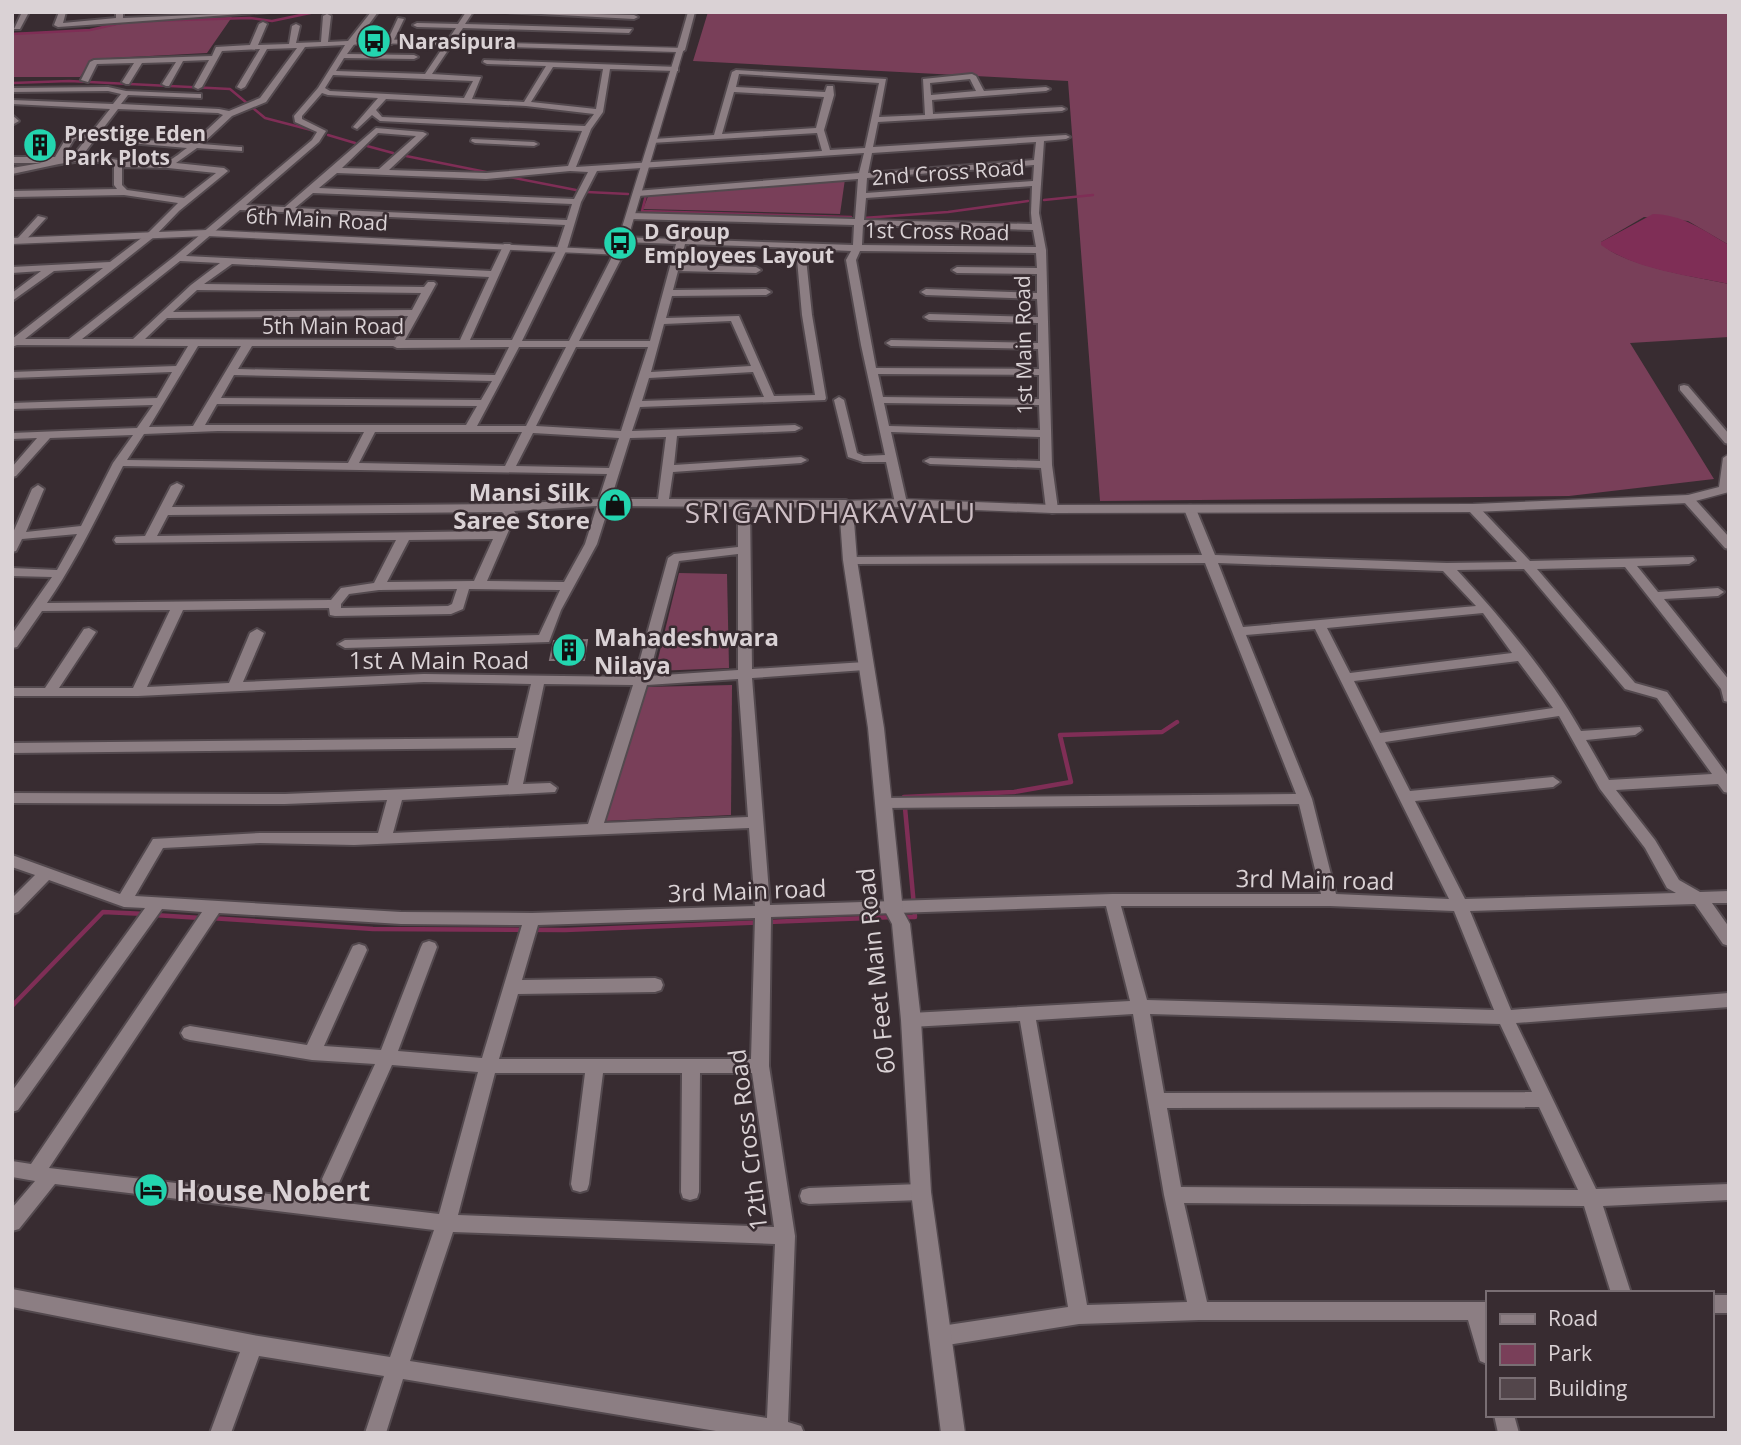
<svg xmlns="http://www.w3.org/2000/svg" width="1741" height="1445" font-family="'Open Sans',sans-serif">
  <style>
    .green { fill: #793f59 }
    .water { fill: #7f2e56 }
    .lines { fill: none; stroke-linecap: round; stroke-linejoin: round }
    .stream-far1 { stroke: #7f2e56; stroke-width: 2.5 }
    .stream { stroke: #7f2e56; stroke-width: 4.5 }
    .building { fill: #53464b; stroke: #817378; stroke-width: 2 }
    .minor-casing { stroke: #53494e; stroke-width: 4 }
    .tertiary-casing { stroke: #53494e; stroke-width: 3 }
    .minor { fill: #8c7e83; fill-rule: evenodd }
    .tertiary { fill: #8c7e83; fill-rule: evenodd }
    .labels { text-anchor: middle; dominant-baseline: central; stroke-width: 5; stroke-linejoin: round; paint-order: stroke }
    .far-poi-label { font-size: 21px; font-weight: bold; fill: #dad2d5; stroke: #382c31; text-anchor: start }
    .far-street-label { font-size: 21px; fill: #dad2d5; stroke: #382c31 }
    .poi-label { font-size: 24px; font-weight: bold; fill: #dad2d5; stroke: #382c31; text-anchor: end }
    .street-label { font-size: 24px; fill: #dad2d5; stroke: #382c31 }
    .quarter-label { font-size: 28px; letter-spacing: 2px; fill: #cebfc5; stroke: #382c31 }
    .near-poi-label { font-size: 28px; font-weight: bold; fill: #dad2d5; stroke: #382c31; text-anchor: start }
  </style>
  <rect width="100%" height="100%" fill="#382c31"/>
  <g class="green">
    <path d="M708 12H1729V245L1688 221 1644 217 1601 242C1614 264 1701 278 1729 284V337L1630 343 1714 479 1569 496 1100 501 1068 81 693 61Z"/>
    <polygon points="232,17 207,53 92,59 80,77 12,77 12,33 91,30 126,23"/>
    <polygon points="845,179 840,214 643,209 649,194"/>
    <polygon points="679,573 727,574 729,668 655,671"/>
    <polygon points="732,685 731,815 604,821 646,687"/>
  </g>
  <path class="water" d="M1653 214C1681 214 1705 231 1729 245V284C1687 275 1636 270 1601 245V242Z"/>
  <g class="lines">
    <g class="stream-far1">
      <polyline points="145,21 250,18 272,21 315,12"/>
      <polyline points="12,34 90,30 130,21"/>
      <polyline points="12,83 69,81 230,89 265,118 315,131"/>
      <polyline points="328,135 355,143"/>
      <polyline points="367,146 393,153"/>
      <polyline points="406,156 496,174"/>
      <polyline points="504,176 576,190"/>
      <polyline points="587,192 628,194"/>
      <polyline points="646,195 642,211 851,217"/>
      <polyline points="1044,200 1093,195"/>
      <polyline points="863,218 948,212 1028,201"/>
    </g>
    <g class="stream">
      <polyline points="154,915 201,918"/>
      <polyline points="903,917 915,917 904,797 1014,792 1071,782 1060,735 1162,732 1177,722"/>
      <polyline points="210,918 373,929 565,930 894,917"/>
      <polyline points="12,1006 103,912 146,914"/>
    </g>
  </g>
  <polygon class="building" points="587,640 584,660 550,660 554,641"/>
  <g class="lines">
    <g class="minor-casing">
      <g id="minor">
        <polygon points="22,12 29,12 20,29 14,29"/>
        <polygon points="59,12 66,12 63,23 116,18 116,12 123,12 123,18 270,12 58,27 54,25"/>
        <path d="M371 12H378L347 54 414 55 418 57 414 59 344 58 336 71 425 74 456 28 417 27 413 25 417 23 458 24 466 12H473L465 24 632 29 629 33 463 28 432 74 481 77 472 99 524 102 546 66 487 64 483 62 484 60 678 67V71H675L610 69 603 112 591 129 576 167 822 151 817 133 651 143 650 141 654 139 714 135 732 72 736 70 886 79 879 117 925 115 923 79 972 74 976 76 984 91 1046 87 1050 89 1046 91 932 100 933 114 1062 107 1066 109 1062 111 878 122 873 147 1066 135 1070 137 1066 139 1044 141 1039 213 1046 250 1052 465 1058 509 1056 512 1052 513 1046 509 1041 468 930 464 924 461 930 458 1040 461V437L891 432 907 503 901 507 895 503 886 462H863L848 457 834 400 839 397 844 400 857 453 864 456 885 455 861 345 846 260 851 251 805 249 812 315 826 398 825 400 640 407 632 431 795 425 801 428 795 431 677 436 674 465 801 457 807 460 801 463 673 472 669 499 846 500 852 504 846 508 750 507 752 669 865 662 872 666 865 670 752 678 770 905 1112 894H1321L1299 804 883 808 878 807 876 803 878 799 883 798 1296 794 1205 563 850 564 846 563 844 560 846 557 1202 555 1184 509 1190 505 1196 509 1215 555 1447 563 1517 562 1469 511V505H1477L1530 561 1693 557 1695 560 1689 564 1637 566 1658 592 1718 588 1724 592 1718 596 1664 599 1729 680V702L1724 701 1721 689 1625 567 1537 569 1635 683 1667 692 1729 777V793L1724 792 1718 784 1616 790 1655 840 1679 880 1700 892 1729 891V903H1712L1729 927V946L1723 944 1695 904 1470 911 1511 1010 1729 993V1007L1516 1023 1596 1189 1729 1184V1200L1603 1206 1631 1293H1611L1584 1206 1184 1203 1207 1302H1487V1364L1480 1361 1468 1320H1199L1079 1324 941 1346 934 1343 931 1336 934 1329 941 1326 1068 1307 1020 1021 911 1027 905 1025 903 1020 905 1015 911 1013 1130 1001 1106 906 771 917 769 1066 795 1236 788 1422 801 1426 804 1433H728L403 1379 386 1433H365L384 1376 259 1356 231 1433H210L240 1352 12 1307V1289L253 1335 390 1357 434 1230 55 1184 19 1229 12 1231V1208L35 1181 12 1177V1161L31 1164 202 912 162 909 18 1110 12 1112V1091L145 908 124 907 49 880 18 912 12 914V898L35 875 12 867V855L120 894 153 839 260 833H378L387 800 285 804 12 803V793L285 794 508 785 516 748 12 753V743L518 738 531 684 424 682 138 696H12V688H45L84 629 89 628 96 632 59 688H133L170 610 42 611 17 647 12 648V634L52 577 12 576V568L57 570 77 534 22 539 16 551 12 552V535L32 489 38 485 44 489 26 532 81 526 113 463 133 435 50 438 16 476 12 477V467L37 438 12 439V433L137 428 153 405 12 409V403L157 398 172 372 12 378V372L176 366 188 346 17 345 12 347V339L103 268 54 271 12 301V293L41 271 12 273V267L110 262 148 233 178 203 124 195 12 197V191L117 189 114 185V165C80 155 46 168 12 174V168L41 163H12V157H55L68 135 91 133 110 109 12 104V100L113 104 121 94 108 91 12 92V88L108 87 126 91 198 94H201V98L128 95 121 104 219 109 229 111 260 98 297 48 267 49 245 87 241 89 237 87 260 49 222 51 202 87 198 89 194 87 209 60 183 61 169 86H166L162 84 176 62 142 63 129 84H126L122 82 134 63 97 64 88 82 81 80 90 62 94 60 212 56 216 47 250 45 259 24 263 22 267 24 258 45 289 44 292 26 296 24 300 26 296 43 321 42 323 16 327 14 331 16 328 42 348 41ZM345 45 318 88 294 116 295 122 317 132 312 140 175 256 69 339H25L154 237 179 211 228 171 224 168 176 163 197 148 242 151V147H239L202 144 232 116 266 102 305 47ZM553 67 603 69 596 109 531 102ZM739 74 879 83 865 148 830 150 824 130 834 95 833 86H827L825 92 736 87ZM333 75 473 81 464 98 330 91 325 88ZM970 79 976 91 931 95 930 83ZM734 92 824 97 816 128 722 134ZM322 93 328 95 378 98 353 127 357 129 372 115 380 121 582 131 568 166 486 173 389 170 427 134 423 132 376 128 285 207 246 205 319 142 326 131 302 119V116ZM386 99 526 106 594 114 585 126 382 117 376 110ZM118 109 218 113 223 115 193 143 130 139 126 141 130 143 187 148C181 152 175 158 168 161 150 169 103 155 82 156ZM378 133 416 136 379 169 342 168ZM87 138 73 156 63 158 74 139ZM1036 142 1034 160 868 173 872 153ZM864 153 859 173 635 191V195L638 196 858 179 855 219 630 213 626 216 630 219 854 225 853 245 620 237V241L623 242 676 244 650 341H579L624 253 619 250 614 253 569 341H522L567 249 581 202 597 171ZM1034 165 1033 181 866 193 867 178ZM122 167 168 168 216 173 184 198 127 190 122 185ZM570 171 588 172 574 199 319 188 337 173 486 179ZM1032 186 1031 213 1032 224 864 220 866 198ZM313 193 572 204 567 220 295 208ZM240 210 565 225 557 249 512 340H470L512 246 510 244H504L491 271 186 256ZM863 225 1033 230 1036 247 862 245ZM685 244 796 248 802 315 815 395 774 396 739 316 666 318 672 296 766 295 771 292 766 289 673 290 678 271 756 273 761 270 756 267 680 265ZM860 251 1036 253 1037 268 957 267 952 270 957 273 1037 274V293L926 289 921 292 926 295 1037 299 1038 317 929 314 924 317 929 320 1038 323V343L891 340 886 343 891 346 1038 349 1039 369 876 368 856 260ZM180 261 220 263 191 285 133 339H82ZM232 264 489 277 460 340H405L436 284 434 282H428L424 287 204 284ZM197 290 421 293 412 310 173 312ZM408 316 395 340 145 339 167 318ZM731 321 751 366 651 372 664 324ZM198 346H241L193 426 149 427ZM252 346H393L397 348 509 347 495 375 238 369ZM519 347H566L526 426H477ZM576 347H648L621 431 536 426ZM753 372 764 397 642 401 649 378ZM878 374 1039 375V399L883 397ZM234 375 492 381 481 400 221 398ZM884 403 1039 405 1040 430 889 426ZM217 404 477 406 466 425H205ZM218 431 364 432 348 463 127 460 144 434ZM375 432H522L505 466 359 463ZM533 433 619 438 609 468 516 466ZM666 437 658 499H611L630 438ZM123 466 607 474 599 499 506 504 172 507 183 486 177 483 171 486 145 536 116 537 114 540 116 543 396 540 374 583 341 588 331 600 47 603C78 558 98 514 123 466ZM597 506 585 544 564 582 487 581 516 514 514 511ZM609 506 738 507V547L674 554 668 558 635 677 424 674 243 682 264 633 257 629 250 633 229 683 147 687 183 610 329 608 330 615 335 616 451 614 463 609 469 589 560 590 539 635 345 640 338 644 345 648 549 642 561 610 597 544ZM502 512 504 514 496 531 157 536 168 515ZM493 539 474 581 387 582 409 540ZM738 554V670L649 676 679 561ZM1218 563 1443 571 1476 606 1243 627ZM1524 569 1625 689 1657 698 1712 774 1609 780 1586 740 1635 735 1642 730 1640 727 1581 731C1549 674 1502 619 1457 570ZM457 589 452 604 448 606 341 608V604L349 594 379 590ZM1483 613 1512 653 1350 673 1327 628ZM1315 629 1449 899 1336 894 1312 799 1246 635ZM1518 661 1553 708 1380 733 1354 681ZM738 679 748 817 604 823 647 685ZM544 684 633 685 588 824 393 833 402 800 555 792 557 788 550 783 523 784ZM1559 716 1600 789 1645 848 1667 888 1676 893 1465 899 1415 801 1553 787 1560 782 1553 777 1410 791 1385 742ZM749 828 755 906 532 913 401 912 135 896 163 848 260 843 354 845ZM1121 906H1330L1454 911 1494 1010 1147 1000ZM219 913 401 924 522 925 482 1058 398 1051 437 947 435 943 429 941 423 943 421 947 381 1050 324 1046 367 950 365 946 359 944 353 946 351 950 307 1045 190 1026 184 1028 181 1033 184 1038 190 1040 312 1060 375 1064 322 1179 324 1185 331 1187 338 1185 392 1065 478 1072 439 1214 49 1168ZM755 918 751 1059H499L518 994 655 992 661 990 663 985 661 980 655 978 522 980 538 925ZM1133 1014 1164 1195 1187 1302 1087 1305 1036 1020ZM1150 1014 1500 1024 1532 1092 1164 1093ZM495 1073H585L571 1184 573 1190 580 1192 587 1190 589 1184 603 1073H682L681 1192 683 1198 690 1200 697 1198 699 1192 700 1073H752L774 1227 458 1215ZM1539 1107 1578 1190 1181 1187 1167 1108ZM453 1232 775 1244 767 1418 410 1361Z"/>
        <polygon points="505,12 634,15 638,17 634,19"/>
        <polygon points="688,12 695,12 685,50 681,52 677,50"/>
        <polygon points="398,18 404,19 392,44 386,44"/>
        <polygon points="12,115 19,121 12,125"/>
        <polygon points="472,139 534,142 538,144 534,146 475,143 471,141"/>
        <polygon points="38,216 46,218 23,243 17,243 17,239"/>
        <polygon points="1684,385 1688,386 1729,434 1729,444 1725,443 1680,390 1680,386"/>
        <polygon points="1688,495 1692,496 1729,537 1729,549 1725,548 1684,502 1682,499"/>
        <polygon points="921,1184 928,1186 930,1192 928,1198 921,1200 809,1204 802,1202 800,1196 802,1190 809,1188"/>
        <rect x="1711" y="1295" width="18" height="18"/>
        <polygon points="1494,1415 1514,1415 1519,1433 1498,1433"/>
      </g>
    </g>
    <g class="tertiary-casing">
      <g id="tertiary">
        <polygon points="374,39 684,48 623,255 207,236 12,244 12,238 207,230 615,250 676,52 374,43 350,45 346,43"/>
        <polygon points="1729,454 1729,492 1688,503 1473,512 1052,513 901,507 853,508 857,560 884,728 903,911 910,924 921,1020 931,1192 965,1433 941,1433 911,1192 901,1020 892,924 885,911 868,728 843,560 839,504 841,501 901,499 1052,505 1473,504 1688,495 1719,487 1723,458"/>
      </g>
    </g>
    <use href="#minor" class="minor"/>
    <use href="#tertiary" class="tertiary"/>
  </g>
  <defs>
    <g id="bus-disc" transform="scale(1.75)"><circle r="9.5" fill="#23d5af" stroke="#382c31"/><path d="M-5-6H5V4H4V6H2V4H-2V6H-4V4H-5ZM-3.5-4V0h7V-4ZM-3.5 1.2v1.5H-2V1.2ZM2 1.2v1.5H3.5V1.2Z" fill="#111"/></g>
    <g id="building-disc" transform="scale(1.75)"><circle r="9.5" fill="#23d5af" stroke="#382c31"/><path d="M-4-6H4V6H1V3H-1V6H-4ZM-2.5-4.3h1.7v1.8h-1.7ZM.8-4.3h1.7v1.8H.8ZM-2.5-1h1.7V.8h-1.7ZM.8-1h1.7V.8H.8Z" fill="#111"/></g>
    <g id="shop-disc" transform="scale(1.75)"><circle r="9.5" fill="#23d5af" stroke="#382c31"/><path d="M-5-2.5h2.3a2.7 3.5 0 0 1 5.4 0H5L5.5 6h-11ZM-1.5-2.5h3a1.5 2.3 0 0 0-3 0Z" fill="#111"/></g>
    <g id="hotel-disc" transform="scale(1.75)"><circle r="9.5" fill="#23d5af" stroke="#382c31"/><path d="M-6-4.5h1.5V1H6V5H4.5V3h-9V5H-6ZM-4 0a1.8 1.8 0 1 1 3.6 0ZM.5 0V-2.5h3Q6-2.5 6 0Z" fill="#111"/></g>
  </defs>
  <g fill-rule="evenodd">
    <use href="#bus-disc" x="374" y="41"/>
    <use href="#building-disc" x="40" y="145"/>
    <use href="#bus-disc" x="620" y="243"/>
    <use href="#shop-disc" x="615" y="505"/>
    <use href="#building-disc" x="569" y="650"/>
    <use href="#hotel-disc" x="151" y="1190"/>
  </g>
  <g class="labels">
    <g class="far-poi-label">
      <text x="398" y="41">Narasipura</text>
      <text x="64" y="133">Prestige Eden<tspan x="64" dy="24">Park Plots</tspan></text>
      <text x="644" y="231">D Group<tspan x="644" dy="24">Employees Layout</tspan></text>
    </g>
    <g class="far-street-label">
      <text transform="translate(948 172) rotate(-4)">2nd Cross Road</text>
      <text transform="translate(317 219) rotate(3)">6th Main Road</text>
      <text transform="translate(937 231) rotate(1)">1st Cross Road</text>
      <text x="333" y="326">5th Main Road</text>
      <text transform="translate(1023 345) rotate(-91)">1st Main Road</text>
    </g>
    <g class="poi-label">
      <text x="590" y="491">Mansi Silk<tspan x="590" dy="28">Saree Store</tspan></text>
      <text x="594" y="636" text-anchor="start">Mahadeshwara<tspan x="594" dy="28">Nilaya</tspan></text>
    </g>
    <g class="street-label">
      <text x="439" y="659">1st A Main Road</text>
      <text transform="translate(1315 879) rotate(1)">3rd Main road</text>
      <text transform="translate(747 890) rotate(-2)">3rd Main road</text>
      <text transform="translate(875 971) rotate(-96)">60 Feet Main Road</text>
      <text transform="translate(747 1140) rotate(-97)">12th Cross Road</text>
    </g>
    <g class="quarter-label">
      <text x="831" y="512">SRIGANDHAKAVALU</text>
    </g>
    <g class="near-poi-label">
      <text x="176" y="1190">House Nobert</text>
    </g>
  </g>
  <rect width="1741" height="1445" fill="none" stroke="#dad2d5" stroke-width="28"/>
  <rect x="1486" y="1291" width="228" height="126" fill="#382c31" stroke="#796e73" stroke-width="2"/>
  <rect x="1500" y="1314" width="35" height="10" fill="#8c7e83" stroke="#796e73" stroke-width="2"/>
  <text x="1548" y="1326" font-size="21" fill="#dad2d5">Road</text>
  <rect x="1500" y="1344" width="35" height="21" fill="#793f59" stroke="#796e73" stroke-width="2"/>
  <text x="1548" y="1361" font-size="21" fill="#dad2d5">Park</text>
  <rect x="1500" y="1378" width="35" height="21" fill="#53464b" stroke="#796e73" stroke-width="2"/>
  <text x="1548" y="1396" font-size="21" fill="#dad2d5">Building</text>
</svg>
